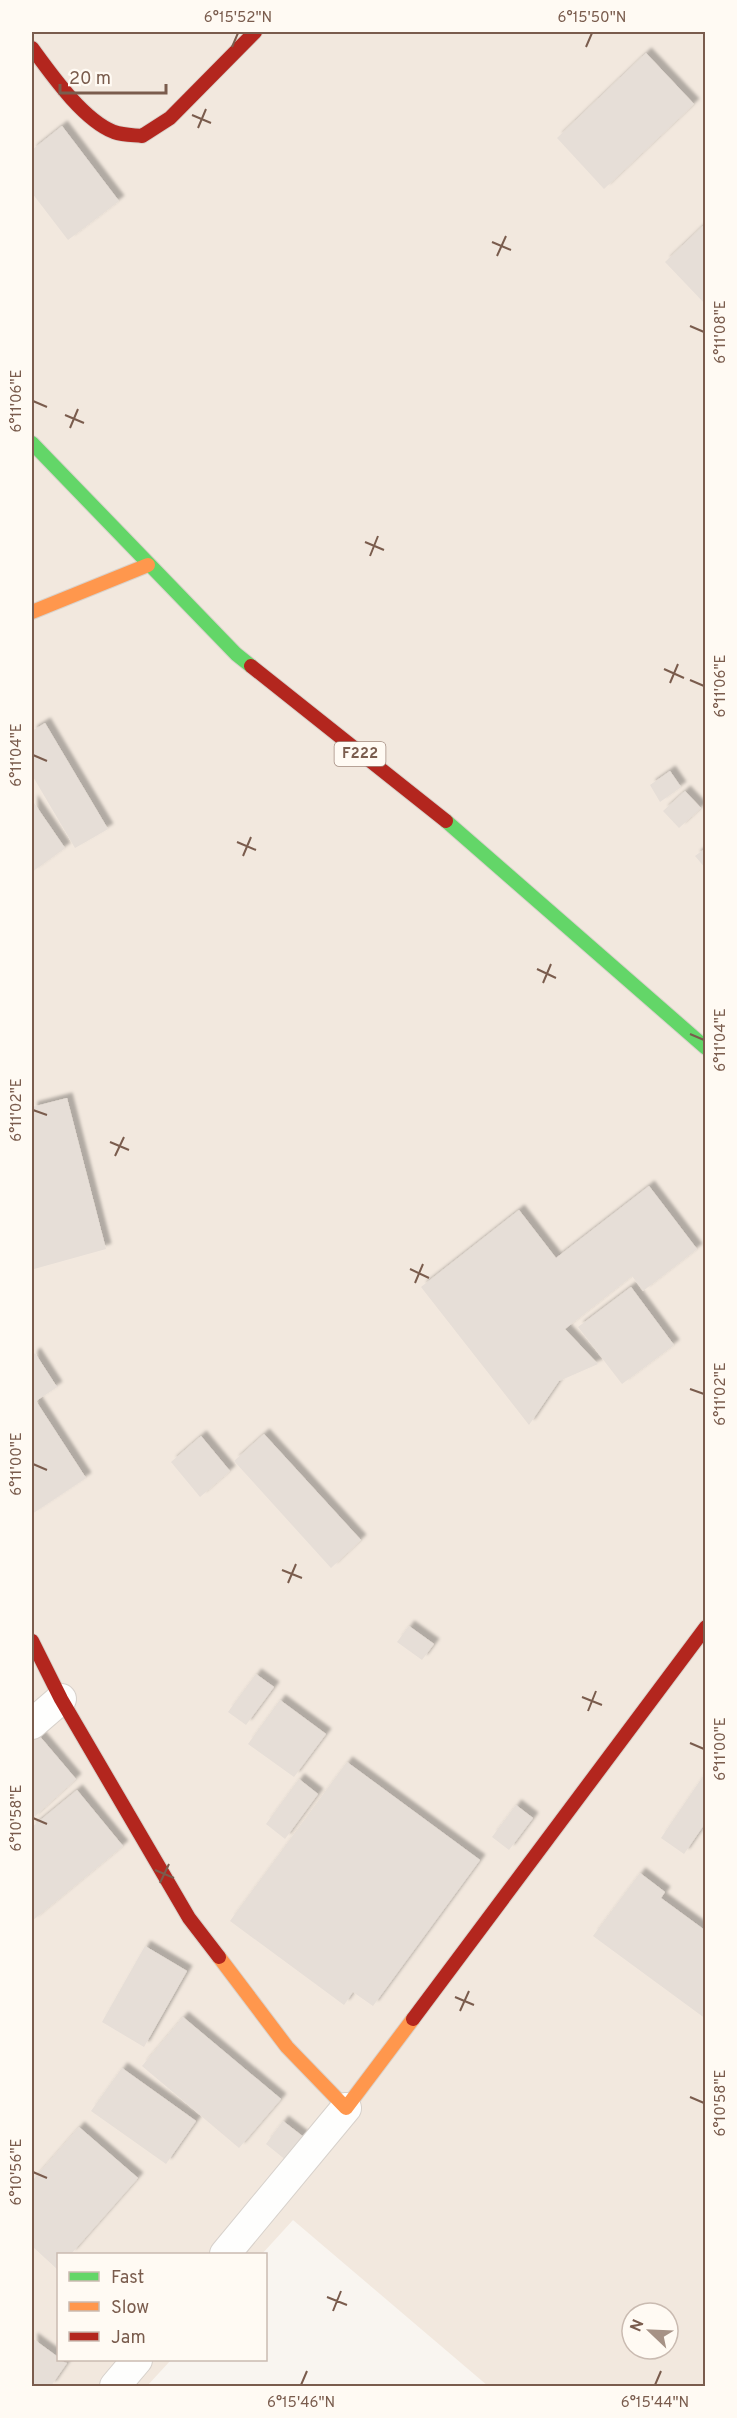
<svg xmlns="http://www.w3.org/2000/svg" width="737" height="2418" font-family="Overpass,sans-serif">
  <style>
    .residential { fill: #f2e8de; fill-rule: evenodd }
    .building { fill: #e6ded7; filter: url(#shadow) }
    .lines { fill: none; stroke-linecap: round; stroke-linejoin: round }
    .street-casing { stroke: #d7d1cb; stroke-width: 32 }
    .fast-casing { stroke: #d9d2cb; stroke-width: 16 }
    .slow-casing { stroke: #d9d2cb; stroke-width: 16 }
    .jam-casing { stroke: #d9d2cb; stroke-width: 16 }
    .street { stroke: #fefefd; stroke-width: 30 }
    .fast { stroke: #63d668; stroke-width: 14 }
    .slow { stroke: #ff974d; stroke-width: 14 }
    .jam { stroke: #b3261e; stroke-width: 14 }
    .ticks { fill: none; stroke: #7a5c4d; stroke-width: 2 }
    .labels { text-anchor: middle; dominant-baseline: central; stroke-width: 6; stroke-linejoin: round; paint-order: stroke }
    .shield { fill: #fffaf3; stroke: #a28b7f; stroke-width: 1.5 }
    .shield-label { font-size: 15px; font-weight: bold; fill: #7a5c4d }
    .neatline { fill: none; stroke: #7a5c4d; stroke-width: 2 }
    .ticks-label { font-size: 15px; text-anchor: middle; fill: #7a5c4d }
  </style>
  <defs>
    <filter id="shadow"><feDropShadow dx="5.5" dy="-5.5" stdDeviation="1.5" flood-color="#0004"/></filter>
  </defs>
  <rect width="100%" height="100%" fill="#f9f5f0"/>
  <path class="residential" d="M32 32H705V2386H488L293 2220 262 2254H58V2360H171L147 2386H32ZM632 2313H668V2349H632Z"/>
  <g class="building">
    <polygon points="646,53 694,104 604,189 557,138"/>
    <polygon points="62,126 119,201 68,240 32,193 32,150"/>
    <polygon points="706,223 706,305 665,262"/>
    <polygon points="45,723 108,829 75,848 32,775 32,731"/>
    <polygon points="670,771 681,787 660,802 650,785"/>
    <polygon points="685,791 701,808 679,828 663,811"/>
    <polygon points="32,800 65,848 32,872"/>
    <polygon points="706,848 706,869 695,856"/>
    <polygon points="67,1098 106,1249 34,1269 32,1260 32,1107"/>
    <polygon points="649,1186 697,1249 643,1291 632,1276 565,1329 598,1364 559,1381 529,1425 421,1287 519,1210 556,1258"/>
    <polygon points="631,1287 674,1345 622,1384 578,1327"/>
    <polygon points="35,1353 57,1387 36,1401 86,1478 32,1514 32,1356"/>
    <polygon points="264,1434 361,1540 331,1568 234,1461"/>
    <polygon points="201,1436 230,1471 200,1497 171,1462"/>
    <polygon points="409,1626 434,1644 422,1660 397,1642"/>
    <polygon points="256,1674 274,1687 246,1725 228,1712"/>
    <polygon points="280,1700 326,1734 294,1777 248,1744"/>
    <polygon points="37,1733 76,1779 32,1819 32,1738"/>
    <polygon points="347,1762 480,1860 373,2006 353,1992 344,2005 230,1921"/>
    <polygon points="706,1772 706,1822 684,1854 661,1838"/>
    <polygon points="299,1779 318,1794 285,1839 266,1824"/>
    <polygon points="77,1790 123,1846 32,1921 32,1827"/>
    <polygon points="516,1805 533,1818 509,1850 492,1837"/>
    <polygon points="640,1873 665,1892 661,1898 706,1931 706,2019 593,1936"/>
    <polygon points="145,1946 187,1971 144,2047 102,2022"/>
    <polygon points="183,2017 281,2099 239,2148 142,2066"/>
    <polygon points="122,2068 196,2121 166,2164 91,2111"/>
    <polygon points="283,2121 305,2138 287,2161 266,2144"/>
    <polygon points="79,2127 138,2178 71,2254 58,2254 58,2270 32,2246 32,2181"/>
    <polygon points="32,2338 58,2357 58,2360 67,2363 51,2386 32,2386"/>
  </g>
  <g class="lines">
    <g class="street-casing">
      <g id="street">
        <polyline points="32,1724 61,1699"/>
        <polyline points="225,2254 346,2108"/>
        <polyline points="115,2386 137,2360"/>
      </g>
    </g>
    <g class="fast-casing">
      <g id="fast">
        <polyline points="32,443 236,654 251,666"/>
        <polyline points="446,821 706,1048"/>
      </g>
    </g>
    <g class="slow-casing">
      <g id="slow">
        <polyline points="32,612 148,565"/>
        <polyline points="219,1957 287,2047 346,2108 413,2019"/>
      </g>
    </g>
    <g class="jam-casing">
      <g id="jam">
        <path d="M32 48C51 74 83 120 114 132 123 135 133 135 142 136L170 118 255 32"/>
        <polyline points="251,666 446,821"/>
        <polyline points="32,1641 61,1699 189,1918 219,1957"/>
        <polyline points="413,2019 706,1627"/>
      </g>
    </g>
    <use href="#street" class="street"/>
    <use href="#fast" class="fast"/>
    <use href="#slow" class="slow"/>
    <use href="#jam" class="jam"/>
  </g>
  <path class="ticks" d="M232 47 238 33M586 47 592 33M192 115 211 123M198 128 206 109M492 242 511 250M497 256 506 236M690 326 704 332M33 401 47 407M65 415 84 423M70 428 78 409M365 542 384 550M370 556 378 536M664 669 684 678M690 680 704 686M670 683 678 664M33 755 47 761M237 842 256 850M243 856 251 837M537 969 556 978M543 983 551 964M690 1034 704 1040M33 1110 47 1115M110 1142 129 1150M115 1156 124 1137M410 1269 429 1278M415 1283 423 1264M690 1389 704 1394M33 1464 47 1470M282 1570 302 1578M288 1583 296 1564M582 1697 602 1705M588 1711 596 1691M690 1743 704 1749M33 1818 47 1824M155 1870 174 1878M160 1883 169 1864M455 1997 474 2005M460 2011 469 1991M690 2097 704 2103M33 2172 47 2178M327 2297 347 2305M333 2311 341 2291M301 2385 307 2371M655 2385 661 2371"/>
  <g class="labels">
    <rect class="shield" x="334.5" y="742" width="51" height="24" rx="4.5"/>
    <g class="shield-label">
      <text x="360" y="754">F222</text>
    </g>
  </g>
  <rect width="737" height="2418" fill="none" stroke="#fffaf3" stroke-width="66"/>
  <rect x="57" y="2253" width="210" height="108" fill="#fffaf3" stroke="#cabbb1" stroke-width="1.5"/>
  <rect x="69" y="2272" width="30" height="9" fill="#63d668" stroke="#cabbb1" stroke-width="1.5"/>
  <text x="111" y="2283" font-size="18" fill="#7a5c4d">Fast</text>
  <rect x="69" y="2302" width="30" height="9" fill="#ff974d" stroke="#cabbb1" stroke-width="1.5"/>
  <text x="111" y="2313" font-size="18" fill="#7a5c4d">Slow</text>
  <rect x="69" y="2332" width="30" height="9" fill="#b3261e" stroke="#cabbb1" stroke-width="1.5"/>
  <text x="111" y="2343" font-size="18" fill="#7a5c4d">Jam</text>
  <g transform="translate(650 2331) rotate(293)"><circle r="28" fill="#fffaf3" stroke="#cabbb1" stroke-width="1.5"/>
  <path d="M0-4.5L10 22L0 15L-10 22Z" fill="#a69286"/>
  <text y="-9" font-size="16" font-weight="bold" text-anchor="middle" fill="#7a5c4d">N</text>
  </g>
  <path d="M60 84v9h106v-9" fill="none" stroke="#7a5c4d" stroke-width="3"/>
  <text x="69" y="84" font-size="18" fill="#7a5c4d" stroke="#fffaf3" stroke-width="4.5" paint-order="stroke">20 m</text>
  <rect x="33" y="33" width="671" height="2352" class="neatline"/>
  <g class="ticks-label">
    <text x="238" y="22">6°15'52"N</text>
    <text x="592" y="22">6°15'50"N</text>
    <text transform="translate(720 332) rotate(-90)" y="5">6°11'08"E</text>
    <text transform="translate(16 401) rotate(-90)" y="5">6°11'06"E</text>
    <text transform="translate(720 686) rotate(-90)" y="5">6°11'06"E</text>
    <text transform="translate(16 755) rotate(-90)" y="5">6°11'04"E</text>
    <text transform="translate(720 1040) rotate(-90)" y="5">6°11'04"E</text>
    <text transform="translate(16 1110) rotate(-90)" y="5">6°11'02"E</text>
    <text transform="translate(720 1394) rotate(-90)" y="5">6°11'02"E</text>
    <text transform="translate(16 1464) rotate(-90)" y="5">6°11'00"E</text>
    <text transform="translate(720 1749) rotate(-90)" y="5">6°11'00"E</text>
    <text transform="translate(16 1818) rotate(-90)" y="5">6°10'58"E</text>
    <text transform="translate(720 2103) rotate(-90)" y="5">6°10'58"E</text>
    <text transform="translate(16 2172) rotate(-90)" y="5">6°10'56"E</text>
    <text x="301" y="2407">6°15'46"N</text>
    <text x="655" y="2407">6°15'44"N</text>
  </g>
</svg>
